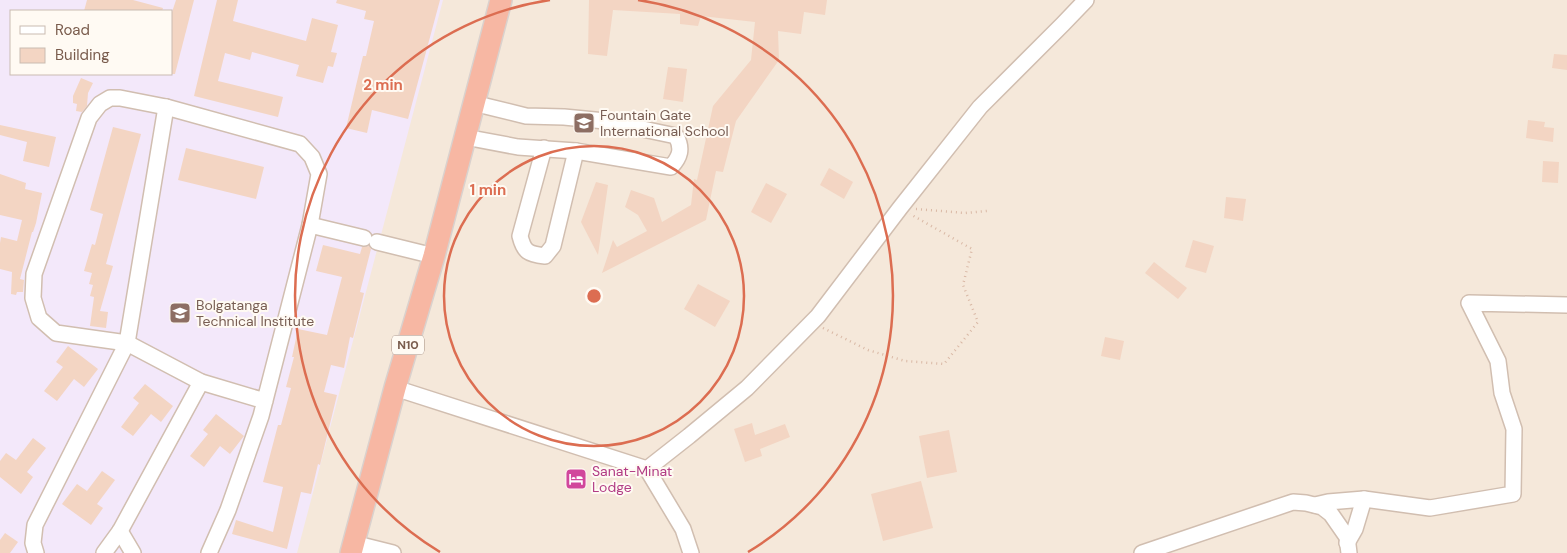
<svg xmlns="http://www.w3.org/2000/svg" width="1567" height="553" font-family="'DM Sans',sans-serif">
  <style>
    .residential { fill: #f5e8da; fill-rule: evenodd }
    .education { fill: #f3e8fa; fill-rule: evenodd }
    .building { fill: #f3d5c3 }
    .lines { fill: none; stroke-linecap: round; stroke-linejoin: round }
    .minor-casing { stroke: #d1beb0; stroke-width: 18 }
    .highway-casing { stroke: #dad1cd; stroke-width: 24 }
    .path { stroke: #d9b8a5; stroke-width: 2.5; stroke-dasharray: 1 4; stroke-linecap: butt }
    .minor { stroke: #fff; stroke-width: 15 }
    .highway { stroke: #f7b7a3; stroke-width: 21 }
    .ring { fill: none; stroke: #dc6d51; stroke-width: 2.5 }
    .labels { text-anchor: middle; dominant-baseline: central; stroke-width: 4; stroke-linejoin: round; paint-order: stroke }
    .shield { fill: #fffaf3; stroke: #a28b7f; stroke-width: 1 }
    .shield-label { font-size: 12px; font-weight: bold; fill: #7a5c4d }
    .education-label { font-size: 14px; fill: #785e54; stroke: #fffaf3; text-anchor: start }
    .hotel-label { font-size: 14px; fill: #b23c85; stroke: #fffaf3; text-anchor: start }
    .centre { fill: #dc6d51; stroke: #fffaf3; stroke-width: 2.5 }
    .ring-label { font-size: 15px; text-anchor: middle; font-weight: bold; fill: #dc6d51; stroke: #fffaf3; stroke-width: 4; stroke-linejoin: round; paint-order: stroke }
  </style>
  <rect width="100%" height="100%" fill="#fdf6ec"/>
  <path class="residential" d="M0 0H1567V553H0ZM11 11H171V74H11Z"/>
  <path class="education" d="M0 0H443L297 553H0ZM11 11H171V74H11Z"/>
  <g class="building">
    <polygon points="87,0 133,0 163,8 162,11 84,11"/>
    <polygon points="176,0 194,0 175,74 171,74 171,15"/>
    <polygon points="217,0 238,0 233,21 306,41 312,18 338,25 331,52 337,53 333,67 328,66 323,83 296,76 299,65 252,52 250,60 225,53 218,81 283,97 278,117 194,96"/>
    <polygon points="337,0 440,0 408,119 372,110 367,133 346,128 363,56 366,56 374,21 364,19 366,11 336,3"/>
    <polygon points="589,0 827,0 825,15 804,12 801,34 778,31 779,60 736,121 723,172 716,171 706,220 602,273 613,240 617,247 647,231 638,215 625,207 631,190 654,198 662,222 691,205 694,179 697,180 713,106 751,60 755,22 701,16 698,26 680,24 680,14 613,10 607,56 588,54"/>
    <polygon points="1554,54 1567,55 1567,70 1552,68"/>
    <polygon points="668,67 687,69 683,102 663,99"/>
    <polygon points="81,78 93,83 88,93 87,106 82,112 76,111 77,104 73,103 73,96"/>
    <polygon points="1528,120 1545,122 1544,127 1554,128 1553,142 1526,138"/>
    <polygon points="0,125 56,137 49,167 23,161 27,142 0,135"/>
    <polygon points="113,127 141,134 106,264 113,266 100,311 108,312 106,328 90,326 94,297 90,296 93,285 89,284 92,273 84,271 92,244 95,245 103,214 90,210"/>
    <polygon points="186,148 264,167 256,199 178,180"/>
    <polygon points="1543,161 1559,162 1558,183 1542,182"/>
    <polygon points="829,168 853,182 844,199 820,185"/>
    <polygon points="0,174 26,183 25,189 42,193 36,223 33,232 32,232 20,279 24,280 23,292 17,292 16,295 11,294 12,272 0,269 0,243 1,237 17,241 22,220 0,215"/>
    <polygon points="596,182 608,185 598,255 581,222"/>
    <polygon points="766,183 787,194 771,223 751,212"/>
    <polygon points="1226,197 1246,199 1243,221 1224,218"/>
    <polygon points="1193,240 1214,246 1206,273 1185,267"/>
    <polygon points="323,245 360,254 362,247 369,246 371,249 360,292 364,293 353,338 350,337 344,368 331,365 324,392 337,395 320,465 318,464 311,494 301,492 287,549 232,534 236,520 273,532 283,487 263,482 278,425 281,425 291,388 286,387 294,357 292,357 298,329 327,335 342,277 316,271"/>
    <polygon points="1154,262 1187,288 1178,299 1145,273"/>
    <polygon points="698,284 730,301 715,327 684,309"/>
    <polygon points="1105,337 1124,341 1120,360 1101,356"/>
    <polygon points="68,346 98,369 84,387 74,379 57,401 44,391 63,367 56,362"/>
    <polygon points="145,384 173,406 161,422 151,414 133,436 121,427 139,403 133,398"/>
    <polygon points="216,414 244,436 230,454 220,446 204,467 190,456 208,434 203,430"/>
    <polygon points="752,423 755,435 785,424 790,437 760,449 762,456 745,462 734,429"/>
    <polygon points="949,430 957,472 927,478 919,436"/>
    <polygon points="33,438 46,448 27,472 33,477 21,494 0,477 0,461 6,453 16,460"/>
    <polygon points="102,471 115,480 97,504 103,508 91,525 62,504 77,484 87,491"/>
    <polygon points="921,481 933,528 883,541 871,494"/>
    <polygon points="5,533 18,542 10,553 0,553 0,540"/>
  </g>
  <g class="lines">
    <g class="minor-casing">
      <g id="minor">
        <path d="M465 137 518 147 576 151 671 167C680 157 683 149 676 136L605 121 564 117 526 116 473 103"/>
        <path d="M544 148 520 236C524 252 528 254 545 256L553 246 576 151"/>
        <polyline points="310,225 364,238"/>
        <polyline points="377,242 434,256"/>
        <polyline points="395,388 647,469 689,436 747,388 818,316 900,208 980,107 1063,24 1086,0"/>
        <polyline points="647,469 683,529 691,553"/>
        <polyline points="1315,505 1328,502 1364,499 1430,508 1513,494 1514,429 1502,393 1498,361 1469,303 1567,305"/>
        <polyline points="120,531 133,553"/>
        <polyline points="353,543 393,553"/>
        <polyline points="1347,543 1355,529 1364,499"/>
        <polyline points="36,553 33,543 35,525 127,343 166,107"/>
        <polyline points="104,553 120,531 201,382"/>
        <polyline points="209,553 228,510 261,416 310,225 319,174 312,157 300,144 166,107 120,98 110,98 100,104 89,118 34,274 33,298 39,318 56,333 127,343 201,382 265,401"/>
        <polyline points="1142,553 1293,502 1306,503 1322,507 1331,514 1347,537 1349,553"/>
      </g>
    </g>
    <g class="highway-casing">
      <polyline id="highway" points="351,553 395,388 434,256 501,0"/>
    </g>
    <g class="path">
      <polyline points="916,209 965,213 987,211"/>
      <polyline points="823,328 868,350 905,361 944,364 978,322 963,285 972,249 910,214"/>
    </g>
    <use href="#minor" class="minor"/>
    <use href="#highway" class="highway"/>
  </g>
  <g class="ring">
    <circle cx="594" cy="296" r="150"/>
    <path d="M440 552A299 299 0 0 1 550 0M638 0A299 299 0 0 1 748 552"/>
  </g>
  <defs>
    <g id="school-square" transform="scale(1.125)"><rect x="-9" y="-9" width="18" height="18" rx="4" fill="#8d6e63" stroke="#fffaf3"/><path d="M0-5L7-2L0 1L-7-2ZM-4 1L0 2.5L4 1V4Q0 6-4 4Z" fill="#fff"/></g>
    <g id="hotel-square" transform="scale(1.125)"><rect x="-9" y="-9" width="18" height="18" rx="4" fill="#d1479c" stroke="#fffaf3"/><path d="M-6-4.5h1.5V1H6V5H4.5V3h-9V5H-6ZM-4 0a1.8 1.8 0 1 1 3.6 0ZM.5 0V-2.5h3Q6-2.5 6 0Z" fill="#fff"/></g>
  </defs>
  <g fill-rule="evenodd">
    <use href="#school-square" x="584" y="123"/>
    <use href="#school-square" x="180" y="313"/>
    <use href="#hotel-square" x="576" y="479"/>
  </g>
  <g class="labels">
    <rect class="shield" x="392" y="335.5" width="32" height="19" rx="4"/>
    <g class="shield-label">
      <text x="408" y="345">N10</text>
    </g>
    <g class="education-label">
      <text x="600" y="115">Fountain Gate<tspan x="600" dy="16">International School</tspan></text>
      <text x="196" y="305">Bolgatanga<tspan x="196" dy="16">Technical Institute</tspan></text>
    </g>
    <g class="hotel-label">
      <text x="592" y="471">Sanat-Minat<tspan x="592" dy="16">Lodge</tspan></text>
    </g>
  </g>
  <circle cx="594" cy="296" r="8" class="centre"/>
  <g class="ring-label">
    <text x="383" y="90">2 min</text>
    <text x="488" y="195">1 min</text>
  </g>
  <rect x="10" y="10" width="162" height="65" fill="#fffaf3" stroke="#cabbb1"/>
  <rect x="20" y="26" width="25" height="8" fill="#ffffff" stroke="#cabbb1"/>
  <text x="55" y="35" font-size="15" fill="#7a5c4d">Road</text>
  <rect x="20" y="48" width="25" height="15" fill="#f3d5c3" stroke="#cabbb1"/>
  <text x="55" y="60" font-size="15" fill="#7a5c4d">Building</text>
</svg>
